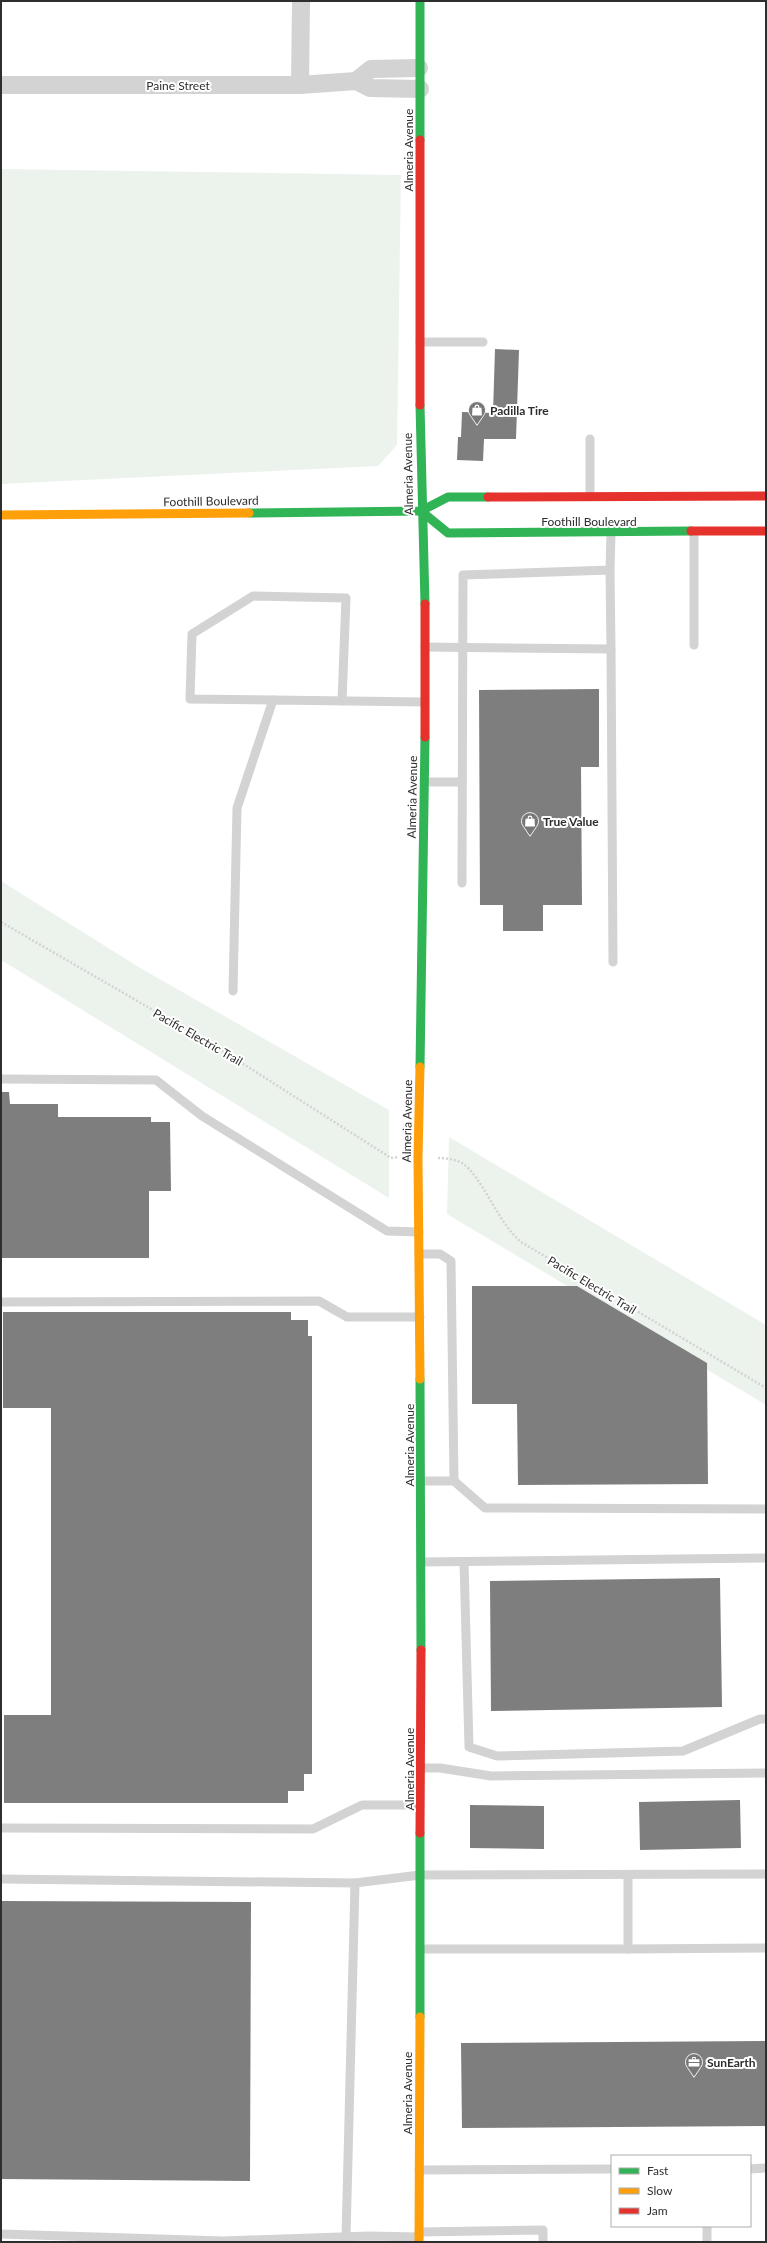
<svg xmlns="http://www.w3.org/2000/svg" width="767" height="2243" font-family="Lato,sans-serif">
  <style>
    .green { fill: #ecf3ed }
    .building { fill: #7e7e7e }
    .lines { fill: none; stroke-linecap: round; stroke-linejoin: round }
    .path { stroke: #d3d3d3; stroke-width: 2.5; stroke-dasharray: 2 2; stroke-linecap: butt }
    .lane { stroke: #d3d3d3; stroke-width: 9 }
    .street { stroke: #d3d3d3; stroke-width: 18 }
    .fast { stroke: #30b455; stroke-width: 9 }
    .slow { stroke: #ff9f0a; stroke-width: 9 }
    .jam { stroke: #e5322d; stroke-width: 9 }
    .labels { text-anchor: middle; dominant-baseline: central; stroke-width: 4; stroke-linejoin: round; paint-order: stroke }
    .street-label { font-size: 12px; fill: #2e2e2e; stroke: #fff }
    .poi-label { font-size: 12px; font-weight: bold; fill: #2e2e2e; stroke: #fff; text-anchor: start }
  </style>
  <rect width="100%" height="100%" fill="#fff"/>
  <g class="green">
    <polygon points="1,169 401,175 397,445 378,466 1,484"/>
    <polygon points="1,881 142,969 389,1110 389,1198 1,960"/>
    <polygon points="449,1137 766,1325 766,1405 447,1214"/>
  </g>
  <g class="building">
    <polygon points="495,349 519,350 516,439 484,439 483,461 457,460 458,437 461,437 462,412 493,413"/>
    <polygon points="599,689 599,767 581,767 582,905 543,905 543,931 503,931 503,905 480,905 479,690"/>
    <polygon points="1,1092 9,1092 10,1104 58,1104 58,1117 151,1117 151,1122 170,1122 171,1191 149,1191 149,1258 1,1258"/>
    <polygon points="472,1286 577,1286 707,1363 708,1484 518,1485 517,1404 472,1404"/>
    <polygon points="3,1312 291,1312 291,1320 308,1320 308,1336 312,1336 312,1774 304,1774 304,1791 288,1791 288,1803 4,1803 4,1715 51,1715 51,1408 3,1408"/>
    <polygon points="720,1578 722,1707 491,1711 490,1581"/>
    <polygon points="740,1800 741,1848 640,1850 639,1802"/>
    <polygon points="470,1805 544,1806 544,1849 470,1848"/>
    <polygon points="1,1901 251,1902 250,2181 1,2179"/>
    <polygon points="766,2041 766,2126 462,2128 461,2043"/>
  </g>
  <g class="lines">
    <g class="path">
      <polyline points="1,922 215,1046 391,1158 399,1157"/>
      <path d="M438 1158C446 1158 454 1159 462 1163 483 1177 497 1222 521 1242L766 1388"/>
    </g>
    <g class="lane">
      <polyline points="420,342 483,342"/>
      <polyline points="590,439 590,496"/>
      <polyline points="694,532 694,645"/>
      <polyline points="425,647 611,649 610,570"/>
      <polyline points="611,649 613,962"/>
      <polyline points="273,700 190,699 192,634 253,596 346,598 342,701"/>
      <polyline points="425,782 462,782"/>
      <polyline points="462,883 463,575 610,570 611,533"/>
      <polyline points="233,991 237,808 273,700 425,702"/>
      <polyline points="1,1079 156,1080 202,1116 387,1231 419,1232"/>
      <polyline points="419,1254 440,1254 451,1261 454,1481"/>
      <polyline points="1,1302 319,1301 347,1317 420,1317"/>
      <polyline points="421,1481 454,1481 485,1508 766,1509"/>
      <polyline points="421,1562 766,1558"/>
      <polyline points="464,1562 469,1747 497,1756 683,1751 760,1719 766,1719"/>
      <polyline points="421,1768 440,1768 491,1776 766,1773"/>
      <polyline points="1,1828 313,1829 362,1805 420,1805"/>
      <polyline points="1,1879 355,1883 346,2237"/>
      <polyline points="355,1883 420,1875 766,1874"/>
      <polyline points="420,1949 628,1949 628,1875"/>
      <polyline points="628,1949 766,1948"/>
      <polyline points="750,2169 766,2168"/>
      <polyline points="419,2170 612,2169"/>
      <polyline points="707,2226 707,2242"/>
      <polyline points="419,2232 543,2230 543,2242"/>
      <polyline points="1,2234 223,2241 369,2236 419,2237"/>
    </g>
    <g class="street">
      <polyline points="356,81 371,69 419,68"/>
      <polyline points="1,85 300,85 356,81 370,88 420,89"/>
      <polyline points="300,85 301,1"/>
    </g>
    <g class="fast">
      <polyline points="420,1 420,140"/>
      <polyline points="420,405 425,604"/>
      <polyline points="421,511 448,533 691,531"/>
      <polyline points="249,513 421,511 448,497 488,497"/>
      <polyline points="420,1067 425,737"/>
      <polyline points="420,1379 421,1650"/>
      <polyline points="420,2017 420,1833"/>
    </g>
    <g class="slow">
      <polyline points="1,515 249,513"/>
      <polyline points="420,1379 418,1158 420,1067"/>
      <polyline points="419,2242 420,2017"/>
    </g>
    <g class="jam">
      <polyline points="420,140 420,405"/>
      <polyline points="488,497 766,496"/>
      <polyline points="691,531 766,531"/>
      <polyline points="425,604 425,737"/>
      <polyline points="420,1833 421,1650"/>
    </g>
  </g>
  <defs>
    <g id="shop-pin" transform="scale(0.9)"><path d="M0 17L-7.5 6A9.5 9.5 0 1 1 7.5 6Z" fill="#777" stroke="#fff"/><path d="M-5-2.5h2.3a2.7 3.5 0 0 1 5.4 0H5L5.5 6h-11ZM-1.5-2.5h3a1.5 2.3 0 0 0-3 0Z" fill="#fff"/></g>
    <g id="office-pin" transform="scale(0.9)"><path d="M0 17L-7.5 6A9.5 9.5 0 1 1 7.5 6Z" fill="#777" stroke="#fff"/><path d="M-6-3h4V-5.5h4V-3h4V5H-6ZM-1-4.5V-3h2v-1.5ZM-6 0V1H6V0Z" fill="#fff"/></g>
  </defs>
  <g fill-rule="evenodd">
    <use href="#shop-pin" x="477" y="410"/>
    <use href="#shop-pin" x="530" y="821"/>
    <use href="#office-pin" x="694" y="2062"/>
  </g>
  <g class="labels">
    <g class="street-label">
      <text x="178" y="85">Paine Street</text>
      <text transform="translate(408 150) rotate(-90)">Almeria Avenue</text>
      <text transform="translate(408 474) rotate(-91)">Almeria Avenue</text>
      <text transform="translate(211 501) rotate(-1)">Foothill Boulevard</text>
      <text x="589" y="521">Foothill Boulevard</text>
      <text transform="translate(412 797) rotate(-89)">Almeria Avenue</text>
      <text transform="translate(198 1037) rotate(30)">Pacific Electric Trail</text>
      <text transform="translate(407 1121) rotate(-89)">Almeria Avenue</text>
      <text transform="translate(592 1285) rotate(31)">Pacific Electric Trail</text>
      <text transform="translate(409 1445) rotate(-90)">Almeria Avenue</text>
      <text transform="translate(409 1769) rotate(-90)">Almeria Avenue</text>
      <text transform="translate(407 2093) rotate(-90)">Almeria Avenue</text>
    </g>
    <g class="poi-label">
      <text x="490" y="410">Padilla Tire</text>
      <text x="543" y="821">True Value</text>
      <text x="707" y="2062">SunEarth</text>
    </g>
  </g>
  <rect width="767" height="2243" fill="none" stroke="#2e2e2e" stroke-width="4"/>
  <rect x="611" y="2155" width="140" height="72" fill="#ffffff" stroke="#ababab"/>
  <rect x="619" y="2168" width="20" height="6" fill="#30b455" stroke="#ababab"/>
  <text x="647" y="2175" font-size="12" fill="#2e2e2e">Fast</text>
  <rect x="619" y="2188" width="20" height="6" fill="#ff9f0a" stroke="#ababab"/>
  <text x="647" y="2195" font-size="12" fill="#2e2e2e">Slow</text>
  <rect x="619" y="2208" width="20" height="6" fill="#e5322d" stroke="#ababab"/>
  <text x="647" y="2215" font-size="12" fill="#2e2e2e">Jam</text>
</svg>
